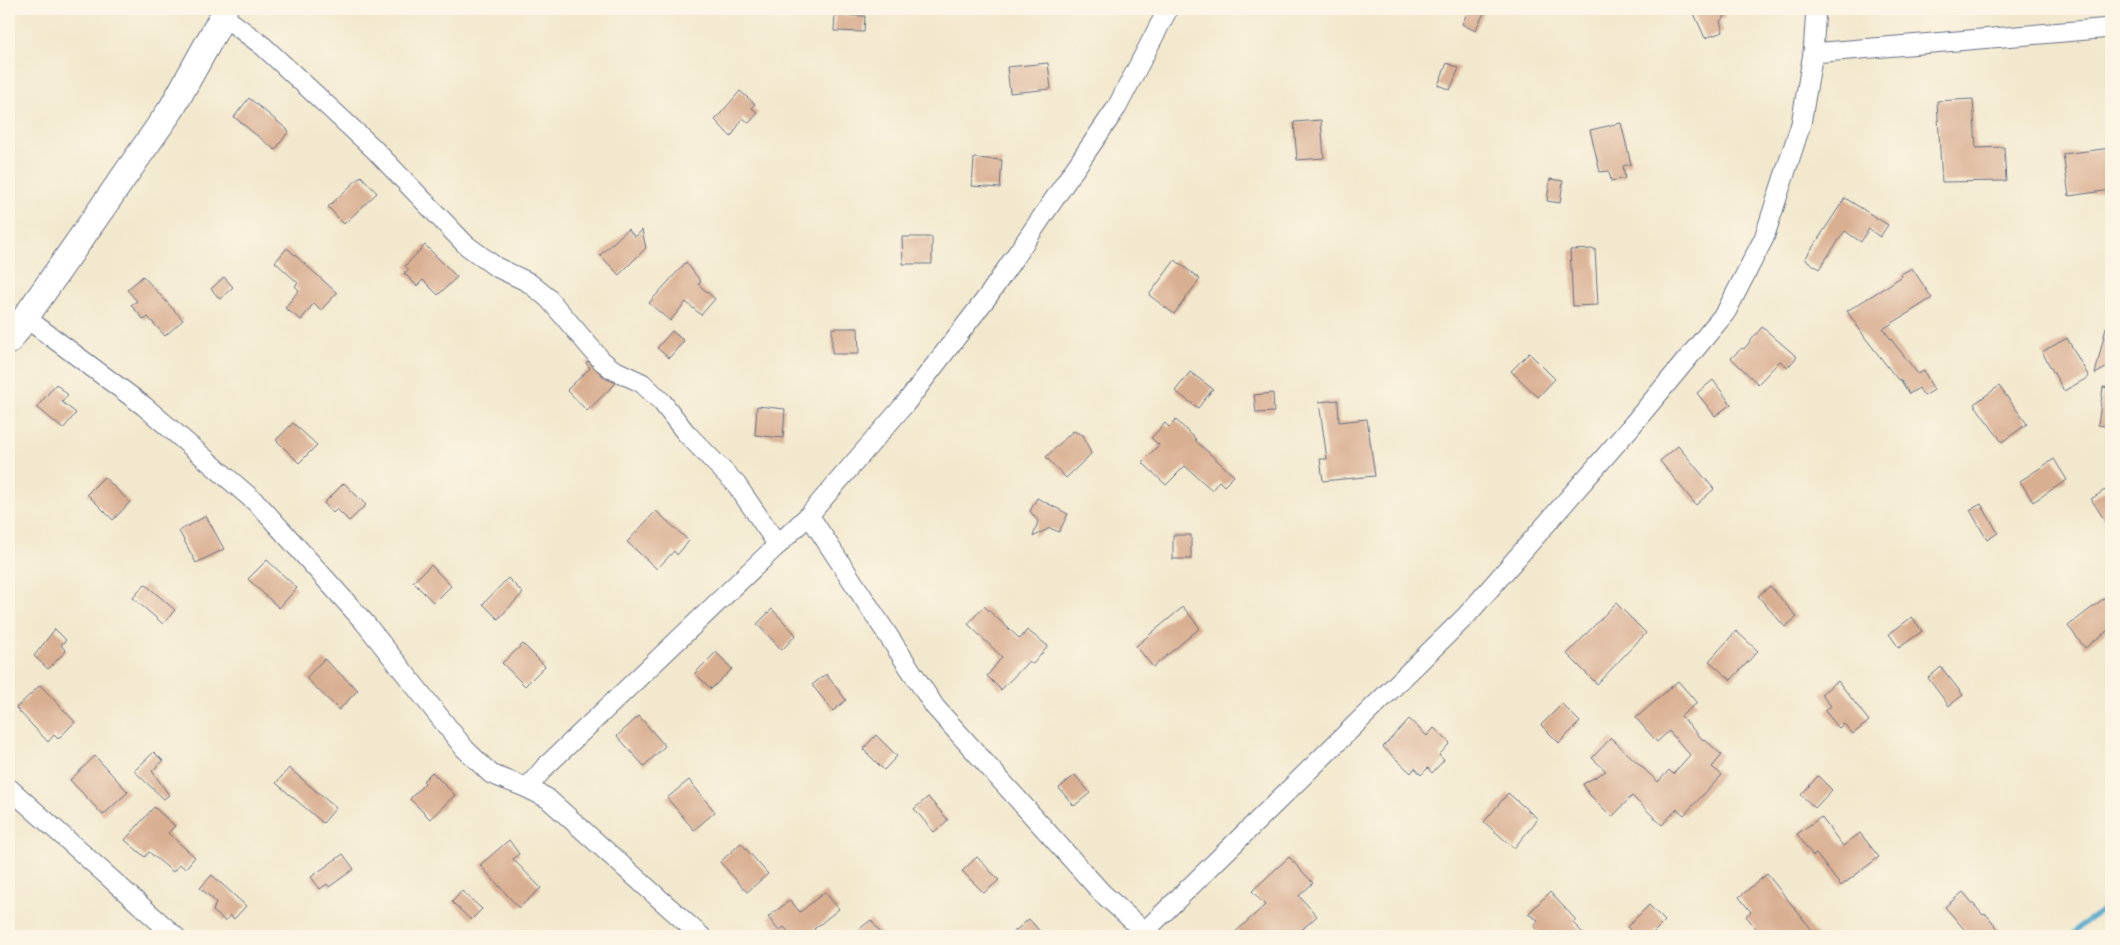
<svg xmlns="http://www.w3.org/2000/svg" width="2120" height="945" font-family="Kalam,sans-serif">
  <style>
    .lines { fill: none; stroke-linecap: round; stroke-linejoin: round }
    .stream { stroke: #4da5ca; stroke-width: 5 }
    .building { fill: #d9af92 }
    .street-casing { stroke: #667085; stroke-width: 21 }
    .secondary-casing { stroke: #667085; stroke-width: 28 }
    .street { stroke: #fff; stroke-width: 19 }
    .secondary { stroke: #fff; stroke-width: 26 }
  </style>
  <rect width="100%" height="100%" fill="#fcf5e5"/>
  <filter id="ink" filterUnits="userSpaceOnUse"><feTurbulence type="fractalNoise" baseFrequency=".02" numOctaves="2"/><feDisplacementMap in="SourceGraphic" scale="10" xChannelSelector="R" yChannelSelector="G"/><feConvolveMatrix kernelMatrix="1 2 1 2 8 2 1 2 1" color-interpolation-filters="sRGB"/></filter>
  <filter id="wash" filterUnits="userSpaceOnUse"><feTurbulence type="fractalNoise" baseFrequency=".0096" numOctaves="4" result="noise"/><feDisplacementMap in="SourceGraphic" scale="20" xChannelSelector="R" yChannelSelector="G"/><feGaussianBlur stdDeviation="1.12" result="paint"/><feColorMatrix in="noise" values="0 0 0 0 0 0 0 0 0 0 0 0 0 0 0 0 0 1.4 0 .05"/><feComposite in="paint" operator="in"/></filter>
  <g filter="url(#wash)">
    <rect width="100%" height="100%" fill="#f2e8cd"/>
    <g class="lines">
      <polyline class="stream" points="2071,936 2081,925 2111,905"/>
    </g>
    <g id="blocks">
      <g class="building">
        <polygon points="1469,9 1486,9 1475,31 1462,24"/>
        <polygon points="1692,9 1722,9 1725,17 1720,21 1723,32 1705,38"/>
        <polygon points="835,15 865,16 864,32 834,31"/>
        <polygon points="1048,63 1051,89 1010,93 1007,67"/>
        <polygon points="1447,63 1459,68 1450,90 1438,85"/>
        <polygon points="740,91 755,104 752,108 758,113 749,123 743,118 731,137 715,120"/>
        <polygon points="249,98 289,131 275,150 234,117"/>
        <polygon points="1973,99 1976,148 2004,147 2006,181 1942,182 1937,101"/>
        <polygon points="1321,120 1324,158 1297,160 1294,122"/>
        <polygon points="1621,123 1631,164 1623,166 1625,178 1611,181 1609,171 1600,172 1590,130"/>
        <polygon points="2111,148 2111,190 2069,196 2063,154"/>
        <polygon points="974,158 1002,160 1000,188 972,186"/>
        <polygon points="361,176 377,193 344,224 328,207"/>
        <polygon points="1550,179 1563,181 1560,203 1547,201"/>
        <polygon points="1845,198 1888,225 1880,237 1869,229 1861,242 1845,231 1819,269 1805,259"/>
        <polygon points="628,229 635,237 642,230 646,248 619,275 600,255"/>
        <polygon points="902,237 932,237 932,264 903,264"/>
        <polygon points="425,245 457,277 438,295 423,280 417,286 404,273 409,270 405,266"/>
        <polygon points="287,248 337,293 321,310 314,303 301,320 285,308 299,290 295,286 298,283 275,262"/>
        <polygon points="1595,249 1598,305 1573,306 1570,250"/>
        <polygon points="1175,260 1200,279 1174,314 1149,295"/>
        <polygon points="686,262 701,282 698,284 715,299 701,315 686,302 670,321 649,303"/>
        <polygon points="1912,268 1932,298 1883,329 1918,374 1924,371 1934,390 1924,396 1919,388 1909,394 1900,379 1898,380 1866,339 1847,311 1889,285 1902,276 1901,274"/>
        <polygon points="143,276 183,320 165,336 148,317 144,320 131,305 137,301 127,290"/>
        <polygon points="224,277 233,287 220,299 211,289"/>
        <polygon points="1762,327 1797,357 1788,367 1780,361 1758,384 1731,358 1742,348 1744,349"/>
        <polygon points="2106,327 2111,327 2111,365 2095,374"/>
        <polygon points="832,328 858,328 859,354 832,354"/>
        <polygon points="672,331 684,341 669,358 657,348"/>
        <polygon points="2067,338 2089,377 2064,391 2042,352"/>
        <polygon points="1529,353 1555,379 1538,397 1511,371"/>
        <polygon points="588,361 605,378 616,383 587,411 567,390 590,368 586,363"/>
        <polygon points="1190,372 1213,389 1198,408 1175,391"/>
        <polygon points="1713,380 1731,404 1715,416 1697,393"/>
        <polygon points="56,384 68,395 62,402 76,413 63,429 37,407"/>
        <polygon points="1999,386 2027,424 2002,442 1974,404"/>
        <polygon points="2103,387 2111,388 2111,427 2098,425"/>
        <polygon points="1273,393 1274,412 1256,413 1254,395"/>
        <polygon points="1338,400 1339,422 1367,419 1375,476 1323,481 1320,459 1327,459 1319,402"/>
        <polygon points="757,406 785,409 783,438 755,435"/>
        <polygon points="1176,420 1196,439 1195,440 1234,476 1224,486 1219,481 1212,490 1185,466 1166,485 1142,462 1159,445 1151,438 1165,423 1169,427"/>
        <polygon points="293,423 317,445 299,463 276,440"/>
        <polygon points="1073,431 1083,435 1091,454 1066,478 1046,457"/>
        <polygon points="1678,446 1714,489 1696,505 1660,461"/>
        <polygon points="2054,459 2067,480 2033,502 2020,481"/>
        <polygon points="104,477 130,502 113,520 87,494"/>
        <polygon points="344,483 366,505 349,521 337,509 333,513 324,503"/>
        <polygon points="2105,490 2111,499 2111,530 2091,499"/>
        <polygon points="1037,498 1068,514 1059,532 1050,528 1033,537 1038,521 1030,511"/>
        <polygon points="1981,504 1998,533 1987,540 1970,510"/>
        <polygon points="656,511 689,541 677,555 674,551 657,569 627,542"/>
        <polygon points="206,516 224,549 196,563 179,531"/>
        <rect x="1173" y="535" width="18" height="24"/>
        <polygon points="267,560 297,588 279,608 248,579"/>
        <polygon points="431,565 451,586 434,603 413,582"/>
        <polygon points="508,578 523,593 498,619 483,604"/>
        <polygon points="145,584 175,610 163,624 133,598"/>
        <polygon points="1770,586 1797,617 1785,627 1758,596"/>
        <polygon points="2111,593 2111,628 2085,648 2068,626"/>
        <polygon points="1616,603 1646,633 1597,684 1567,654"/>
        <polygon points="984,606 1020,639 1027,630 1048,646 1033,664 1029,661 1001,690 987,676 1002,657 968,624"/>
        <polygon points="1183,607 1200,628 1153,667 1136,646"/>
        <polygon points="772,609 796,635 782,650 757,624"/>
        <polygon points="1912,617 1922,631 1899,648 1889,634"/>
        <polygon points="55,629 66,640 61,645 66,651 48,669 34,656"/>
        <polygon points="1736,631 1758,651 1731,680 1709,661"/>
        <polygon points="523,644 545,666 525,686 502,663"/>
        <polygon points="716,652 732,669 711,689 695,673"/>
        <polygon points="324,659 358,690 339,710 306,678"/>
        <polygon points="1941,667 1963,695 1949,706 1928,678"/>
        <polygon points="826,674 846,700 833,711 812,685"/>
        <polygon points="1678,681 1697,703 1681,716 1703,740 1704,739 1722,755 1712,767 1722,775 1684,815 1677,809 1662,825 1632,796 1612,817 1589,794 1583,784 1606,771 1592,758 1611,738 1658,782 1669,770 1673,774 1690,755 1669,731 1657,742 1636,718"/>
        <polygon points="1838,681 1869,721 1853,734 1844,724 1839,728 1825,711 1831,706 1821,694"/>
        <polygon points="40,685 75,722 58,739 54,735 48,742 16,708"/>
        <polygon points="1562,704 1580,722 1559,743 1541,725"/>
        <polygon points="639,716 665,746 644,766 617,736"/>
        <polygon points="1409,719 1427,736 1434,728 1450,743 1439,755 1444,760 1432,773 1428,768 1421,775 1415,768 1411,773 1383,747"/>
        <polygon points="876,735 897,756 884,770 863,749"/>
        <polygon points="154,752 163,761 152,771 169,795 164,799 134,771"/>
        <polygon points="95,756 128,792 103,815 70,780"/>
        <polygon points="289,768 336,808 323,823 276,783"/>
        <polygon points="432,772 455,795 430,819 410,799 425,783 423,781"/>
        <polygon points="1075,775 1090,793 1074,806 1059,788"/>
        <polygon points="1818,776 1832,790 1815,808 1801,795"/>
        <polygon points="689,780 715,812 694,830 667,798"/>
        <polygon points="1508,793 1538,819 1514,848 1484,822"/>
        <polygon points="928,797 948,820 934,832 914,809"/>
        <polygon points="154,807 175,826 168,833 195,857 185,869 180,864 173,872 149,852 145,857 125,840"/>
        <polygon points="1821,817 1843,846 1860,833 1879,857 1841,886 1816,854 1813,856 1797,834"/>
        <polygon points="509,840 519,854 513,859 541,888 519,908 480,865"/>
        <polygon points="741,843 768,874 747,892 720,862"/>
        <polygon points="343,854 354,869 329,887 327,884 320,889 311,877"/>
        <polygon points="977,857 999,880 984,893 962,871"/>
        <polygon points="1289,857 1313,883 1299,896 1317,916 1295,936 1231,936 1265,905 1252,891"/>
        <polygon points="1767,874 1817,936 1762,936 1746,916 1751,912 1739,897"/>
        <polygon points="212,875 246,906 234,919 230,915 225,921 213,911 216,902 200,888"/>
        <polygon points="462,891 482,909 471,920 452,902"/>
        <polygon points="825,892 839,909 814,929 820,936 792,936 784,927 779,931 768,917 790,900 800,912"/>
        <polygon points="1550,892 1576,920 1573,923 1586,936 1543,936 1534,927 1538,920 1528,914"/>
        <polygon points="1963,892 1983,915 1986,914 2004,936 1970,936 1945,907"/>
        <polygon points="1649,905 1665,921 1650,936 1636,936 1627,927"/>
        <polygon points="1029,919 1044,936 1009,936"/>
        <polygon points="871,920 883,936 850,936"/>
      </g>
    </g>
  </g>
  <g filter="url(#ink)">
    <use href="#blocks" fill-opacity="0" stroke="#667085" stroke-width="1"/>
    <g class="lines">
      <g class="street-casing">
        <g id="street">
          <polyline points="223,16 263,46 373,148 466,245 496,267 528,282 548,298 602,361 612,369 642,383 662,402 686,433 736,484 778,545"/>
          <polyline points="1813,53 2111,28"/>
          <polyline points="26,318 144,406 259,505 365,623 465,749 491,774 527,788 545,767 809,515"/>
          <polyline points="9,788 175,936"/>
          <polyline points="527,788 547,798 701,936"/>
          <polyline points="1144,931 1102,893 935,707 809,515 905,404 988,296 1117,107 1168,9"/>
          <polyline points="1140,936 1467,615 1629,429 1726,312 1764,238 1801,124 1813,53 1816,9"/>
        </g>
      </g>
      <g class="secondary-casing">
        <polyline id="secondary" points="9,341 172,108 223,16 224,9"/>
      </g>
      <use href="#street" class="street"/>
      <use href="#secondary" class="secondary"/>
    </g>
  </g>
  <rect width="2120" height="945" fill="none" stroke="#fcf5e5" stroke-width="30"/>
</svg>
